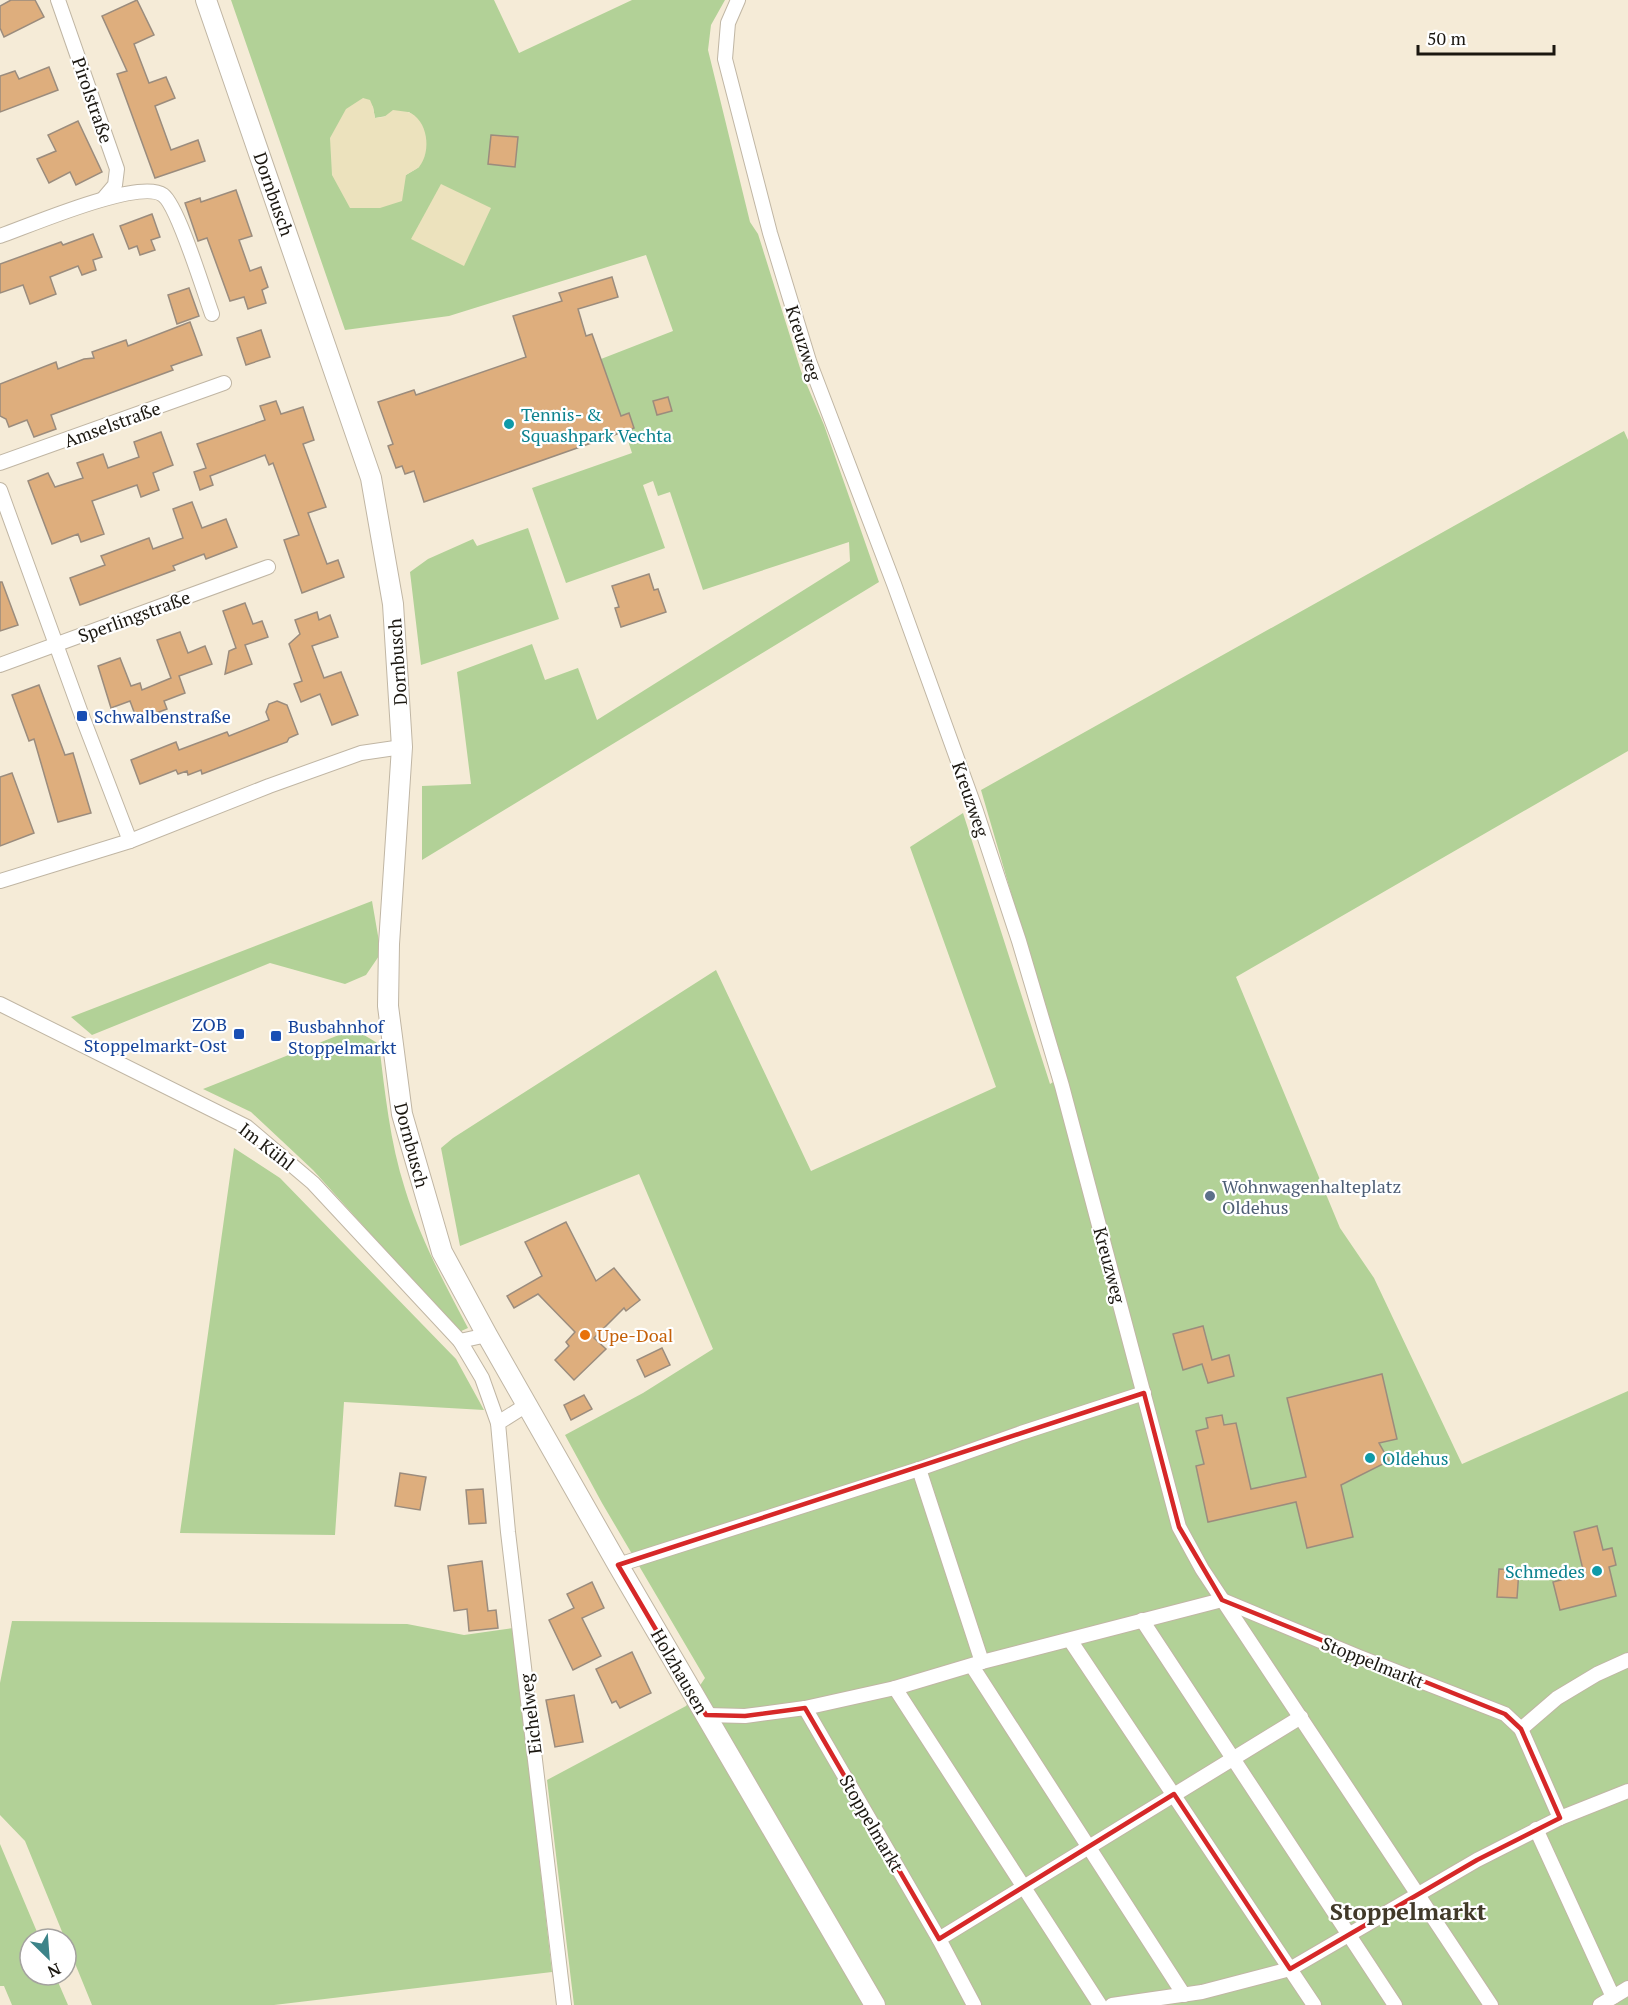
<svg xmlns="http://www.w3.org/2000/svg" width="1628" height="2005" font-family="'PT Serif',serif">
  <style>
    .green { fill: #b2d197; fill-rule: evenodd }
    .sand { fill: #ece2bd }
    .building { fill: #deae7d; stroke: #9b8c7d; stroke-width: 1.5 }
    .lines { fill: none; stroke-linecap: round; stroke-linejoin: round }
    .street-casing { stroke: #c0b6a4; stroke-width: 16 }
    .secondary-casing { stroke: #c0b6a4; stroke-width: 22 }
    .street { stroke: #fff; stroke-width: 14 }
    .secondary { stroke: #fff; stroke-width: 20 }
    .marked { fill: none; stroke: #d62828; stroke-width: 4.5; stroke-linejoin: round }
    .culture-dot { fill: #0f9aa8; stroke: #fff; stroke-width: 2 }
    .transit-dot { fill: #1a4fb4; stroke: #fff; stroke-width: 2 }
    .service-dot { fill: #5c6f8a; stroke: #fff; stroke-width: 2 }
    .food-dot { fill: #e8710a; stroke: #fff; stroke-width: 2 }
    .labels { text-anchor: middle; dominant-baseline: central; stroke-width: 4.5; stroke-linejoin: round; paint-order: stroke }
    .street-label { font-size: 18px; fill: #1b1710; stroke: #fff }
    .culture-label { font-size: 18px; fill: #0d838f; stroke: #fff; text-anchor: start }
    .transit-label { font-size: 18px; fill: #164399; stroke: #fff; text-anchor: start }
    .service-label { font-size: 18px; fill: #4e5e75; stroke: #fff; text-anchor: start }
    .food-label { font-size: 18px; fill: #c56008; stroke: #fff; text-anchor: start }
    .district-label { font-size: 24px; font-weight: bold; fill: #413929; stroke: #fff }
  </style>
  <rect width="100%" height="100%" fill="#f5ebd7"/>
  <g class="green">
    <path d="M231 0H494L519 53 632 0H725L711 25 708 50 750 222 758 234 801 371 824 425 879 582 422 860V786L471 784 457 672 532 644 545 680 578 668 597 720 850 561 849 542 703 590 670 492 658 496 653 481 643 485 665 548 566 583 532 488 632 453 601 359 673 331 646 255 449 316 345 330ZM363 98 373 107 375 118 409 112C431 130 424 142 419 167L406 175Z"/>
    <polygon points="1624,431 1628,440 1628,751 1236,977 1340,1228 1374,1278 1462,1464 1628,1391 1628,2005 574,2005 547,1780 686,1706 705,1678 602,1503 565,1435 643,1393 713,1349 639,1174 460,1246 441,1148 453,1138 716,970 811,1171 996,1087 910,847 963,813 1050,1084 1064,1075 981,790"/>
    <polygon points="528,528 559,619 421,665 410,572 428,559 473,539 477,546"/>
    <polygon points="372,901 381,953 366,975 345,984 270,963 92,1035 71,1017"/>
    <path d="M354 1029 379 1044C385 1093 390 1142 405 1189 420 1238 444 1283 468 1328L459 1332 313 1170 251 1112 203 1089Z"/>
    <polygon points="234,1148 280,1178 456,1359 484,1410 344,1402 335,1535 180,1533"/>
    <polygon points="12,1621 407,1624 464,1635 513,1628 552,1972 274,2005 92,2005 25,1841 0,1815 0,1683"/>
    <polygon points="0,1844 40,1939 30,1939 30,1975 55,1975 68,2005 12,2005 4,1986 0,1986"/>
  </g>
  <g class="sand">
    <path d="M363 98 370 100 373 107 375 118 384 117 393 110C398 111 403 111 408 112 428 119 432 152 419 167 416 170 410 172 406 175L402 201 380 208H350L332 175 330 138 346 109Z"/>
    <polygon points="441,184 491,208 464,266 411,239"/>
  </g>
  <g class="building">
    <polygon points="11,0 35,0 44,17 4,37 0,28 0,6"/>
    <polygon points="137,0 154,35 134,44 149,83 166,77 175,98 155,106 171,150 198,140 205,161 155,178 117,74 127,71 102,16"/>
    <polygon points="49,67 58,90 0,112 0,76 15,71 19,79"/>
    <polygon points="78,121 102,172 76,185 70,172 49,183 37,159 56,151 48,135"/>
    <polygon points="491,135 518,137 515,167 488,164"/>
    <polygon points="236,190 252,236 239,240 250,271 261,267 268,287 262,290 266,303 248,309 244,297 230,301 207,238 198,241 185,203 200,198 201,202"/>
    <polygon points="152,214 160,237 151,240 155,250 140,255 137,246 129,249 120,226"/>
    <polygon points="93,234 102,257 93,260 96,270 82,275 78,266 50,277 56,294 30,304 23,285 0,293 0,264 61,242 63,245"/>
    <polygon points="612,277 618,297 578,309 586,336 592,334 621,416 629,413 634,428 424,502 414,471 405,474 402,466 396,468 388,446 393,444 378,402 414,390 416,395 526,357 513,316 562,301 559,293"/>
    <polygon points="189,288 199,316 177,324 168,295"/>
    <polygon points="190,322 202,355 171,366 173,370 51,415 56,429 34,437 27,420 9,427 6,419 0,416 0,384 56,362 58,369 84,359 94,358 92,352 126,340 128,346"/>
    <polygon points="261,330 270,357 246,365 237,338"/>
    <polygon points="668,397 672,411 657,415 653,401"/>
    <polygon points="276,401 281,414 303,407 314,440 303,444 326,507 308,513 327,564 338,560 344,577 302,593 284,540 299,535 273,463 269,465 265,455 210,476 213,485 200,490 194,472 206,468 197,444 265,420 260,406"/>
    <polygon points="161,432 173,465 153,473 159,490 141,497 137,485 92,501 104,534 81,542 78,534 52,544 28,481 48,473 55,487 83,478 77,463 103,454 108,468 139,457 134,442"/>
    <polygon points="192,502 202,528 226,519 237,547 206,559 204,554 173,566 175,570 80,605 70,578 105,565 101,556 149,538 153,549 183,538 173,509"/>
    <polygon points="649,574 654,590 658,589 666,612 621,627 615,608 619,607 612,586"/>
    <polygon points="0,582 2,582 18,625 0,631"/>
    <polygon points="245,603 253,624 262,621 268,637 245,645 252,664 225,674 229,651 236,648 223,611"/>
    <polygon points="317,612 319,620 330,615 338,637 312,646 324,678 341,672 358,715 332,725 320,694 301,702 294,684 302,681 289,644 300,634 295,620"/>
    <polygon points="180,632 188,653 205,646 212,664 179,676 185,693 164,701 167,709 137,720 130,701 111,708 98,666 120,658 131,686 140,683 142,690 171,678 157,640"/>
    <polygon points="39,685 65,755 73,753 91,813 58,822 34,739 29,741 12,695"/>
    <polygon points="277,701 287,705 298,734 289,738 287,742 202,774 201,770 188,775 187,771 178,774 176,770 140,784 131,760 176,742 179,750 227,732 229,736 269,720 266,712 269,704"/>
    <polygon points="12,773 34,833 0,846 0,777"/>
    <polygon points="566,1222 596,1281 614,1268 640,1300 626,1311 624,1308 594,1338 606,1349 574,1380 555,1360 569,1346 566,1342 575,1332 538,1294 514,1308 507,1296 542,1276 525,1242"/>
    <polygon points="1203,1326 1212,1360 1229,1355 1234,1376 1208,1383 1202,1364 1183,1370 1173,1334"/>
    <polygon points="662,1348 670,1365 645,1377 637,1360"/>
    <polygon points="1382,1374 1397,1439 1379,1443 1389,1461 1341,1485 1353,1537 1307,1548 1296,1502 1208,1522 1196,1466 1204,1464 1196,1431 1208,1428 1206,1418 1222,1415 1224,1425 1236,1423 1251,1489 1306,1477 1287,1398"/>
    <polygon points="584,1395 592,1409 571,1420 564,1405"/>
    <polygon points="400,1473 426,1477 420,1510 395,1506"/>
    <polygon points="483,1489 486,1523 469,1524 466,1490"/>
    <polygon points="1597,1526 1603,1550 1612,1548 1616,1565 1609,1567 1616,1596 1560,1610 1553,1582 1584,1574 1574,1532"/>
    <polygon points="482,1561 488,1611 496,1610 498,1628 469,1631 467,1609 454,1611 448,1566"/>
    <polygon points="1499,1569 1519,1570 1517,1598 1497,1597"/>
    <polygon points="592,1582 604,1608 582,1618 601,1656 573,1670 549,1620 574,1608 567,1594"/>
    <polygon points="632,1652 651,1693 620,1708 616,1701 612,1703 596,1669"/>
    <polygon points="574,1695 583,1742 555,1747 546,1700"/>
  </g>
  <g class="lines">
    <g class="street-casing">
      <g id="street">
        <polyline points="58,0 117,169 115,185 104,198"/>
        <polyline points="738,0 728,23 725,59 770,233 809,361 894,584 976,811 1019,941 1062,1086 1179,1527 1202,1569 1491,2005"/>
        <path d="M0 236C29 226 139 178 163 195 178 206 204 292 212 314"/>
        <polyline points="0,463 224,383"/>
        <polyline points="0,490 82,716 130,841"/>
        <polyline points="0,665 268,567"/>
        <polyline points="0,881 130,841 269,786 361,753 402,747"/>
        <polyline points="0,1004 247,1127 313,1183 460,1341 487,1335"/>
        <polyline points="460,1341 482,1378 498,1423"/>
        <polyline points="528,1404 498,1423 508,1532 564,2005"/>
        <polyline points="919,1469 982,1662"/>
        <polyline points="618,1565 919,1469 1021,1433 1144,1393"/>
        <polyline points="1142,1620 1395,2005"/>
        <polyline points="1070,1640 1314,2005"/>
        <polyline points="972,1666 1184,1995"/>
        <polyline points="895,1688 1100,2005"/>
        <polyline points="805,1708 939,1939 974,2005"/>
        <polyline points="706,1715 745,1716 805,1708 895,1688 982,1662 1222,1600 1359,1657 1505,1714 1521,1729 1560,1818"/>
        <polyline points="1521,1729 1557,1698 1597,1674 1628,1660"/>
        <polyline points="1536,1829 1613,1997"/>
        <polyline points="939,1939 1301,1717"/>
        <polyline points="1112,2005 1202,1992 1290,1969 1477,1860 1560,1818 1628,1791"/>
        <polyline points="1600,2005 1628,1988"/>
      </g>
    </g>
    <g class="secondary-casing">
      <polyline id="secondary" points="206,0 371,478 393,604 402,747 389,944 388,1006 402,1114 442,1252 487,1335 618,1565 875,2005"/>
    </g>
    <use href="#street" class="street"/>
    <use href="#secondary" class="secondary"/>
  </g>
  <path class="marked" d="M1144 1393 1179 1527 1222 1600 1505 1714 1521 1729 1560 1818 1477 1860 1290 1969 1174 1794 939 1939 805 1708 745 1716 706 1715 618 1565Z"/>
  <g class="culture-dot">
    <circle cx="509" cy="424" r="6"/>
    <circle cx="1370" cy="1458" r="6"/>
    <circle cx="1597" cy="1571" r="6"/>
  </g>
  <g class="transit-dot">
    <rect x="76" y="710" width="12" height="12" rx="3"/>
    <rect x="233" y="1028" width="12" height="12" rx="3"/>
    <rect x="270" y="1030" width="12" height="12" rx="3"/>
  </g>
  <circle class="service-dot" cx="1210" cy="1196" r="6"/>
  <circle class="food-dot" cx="585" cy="1335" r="6"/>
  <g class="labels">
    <g class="street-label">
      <text transform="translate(93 100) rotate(71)">Pirolstraße</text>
      <text transform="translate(274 194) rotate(71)">Dornbusch</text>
      <text transform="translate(804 343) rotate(72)">Kreuzweg</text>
      <text transform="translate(112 424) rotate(-20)">Amselstraße</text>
      <text transform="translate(134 616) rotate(-20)">Sperlingstraße</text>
      <text transform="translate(397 662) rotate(-94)">Dornbusch</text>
      <text transform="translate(971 799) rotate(71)">Kreuzweg</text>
      <text transform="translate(412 1145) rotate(75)">Dornbusch</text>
      <text transform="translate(267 1146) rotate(38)">Im Kühl</text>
      <text transform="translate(1110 1265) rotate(75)">Kreuzweg</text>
      <text transform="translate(1373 1662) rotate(22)">Stoppelmarkt</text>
      <text transform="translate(680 1671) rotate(60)">Holzhausen</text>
      <text transform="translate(530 1714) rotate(-97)">Eichelweg</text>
      <text transform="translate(872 1823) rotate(60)">Stoppelmarkt</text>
    </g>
    <g class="culture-label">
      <text x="521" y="414">Tennis- &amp;<tspan x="521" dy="21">Squashpark Vechta</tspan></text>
      <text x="1382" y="1458">Oldehus</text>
      <text x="1585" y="1571" text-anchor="end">Schmedes</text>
    </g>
    <g class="transit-label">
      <text x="94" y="716">Schwalbenstraße</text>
      <text x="227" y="1024" text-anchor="end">ZOB<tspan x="227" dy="21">Stoppelmarkt-Ost</tspan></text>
      <text x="288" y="1026">Busbahnhof<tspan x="288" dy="21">Stoppelmarkt</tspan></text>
    </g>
    <g class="service-label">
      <text x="1222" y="1186">Wohnwagenhalteplatz<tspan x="1222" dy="21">Oldehus</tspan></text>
    </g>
    <g class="food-label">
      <text x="597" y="1335">Upe-Doal</text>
    </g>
    <g class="district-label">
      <text x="1408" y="1911">Stoppelmarkt</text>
    </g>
  </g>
  <g transform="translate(48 1957) rotate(155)"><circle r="28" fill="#ffffff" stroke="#a4a29f" stroke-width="1.5"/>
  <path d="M0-4.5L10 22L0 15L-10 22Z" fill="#3c8489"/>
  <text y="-9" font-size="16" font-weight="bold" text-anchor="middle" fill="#1b1710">N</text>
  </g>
  <path d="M1418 45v9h136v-9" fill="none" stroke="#1b1710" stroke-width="3"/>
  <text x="1427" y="45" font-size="18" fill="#1b1710" stroke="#ffffff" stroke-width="4.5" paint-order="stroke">50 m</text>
</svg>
